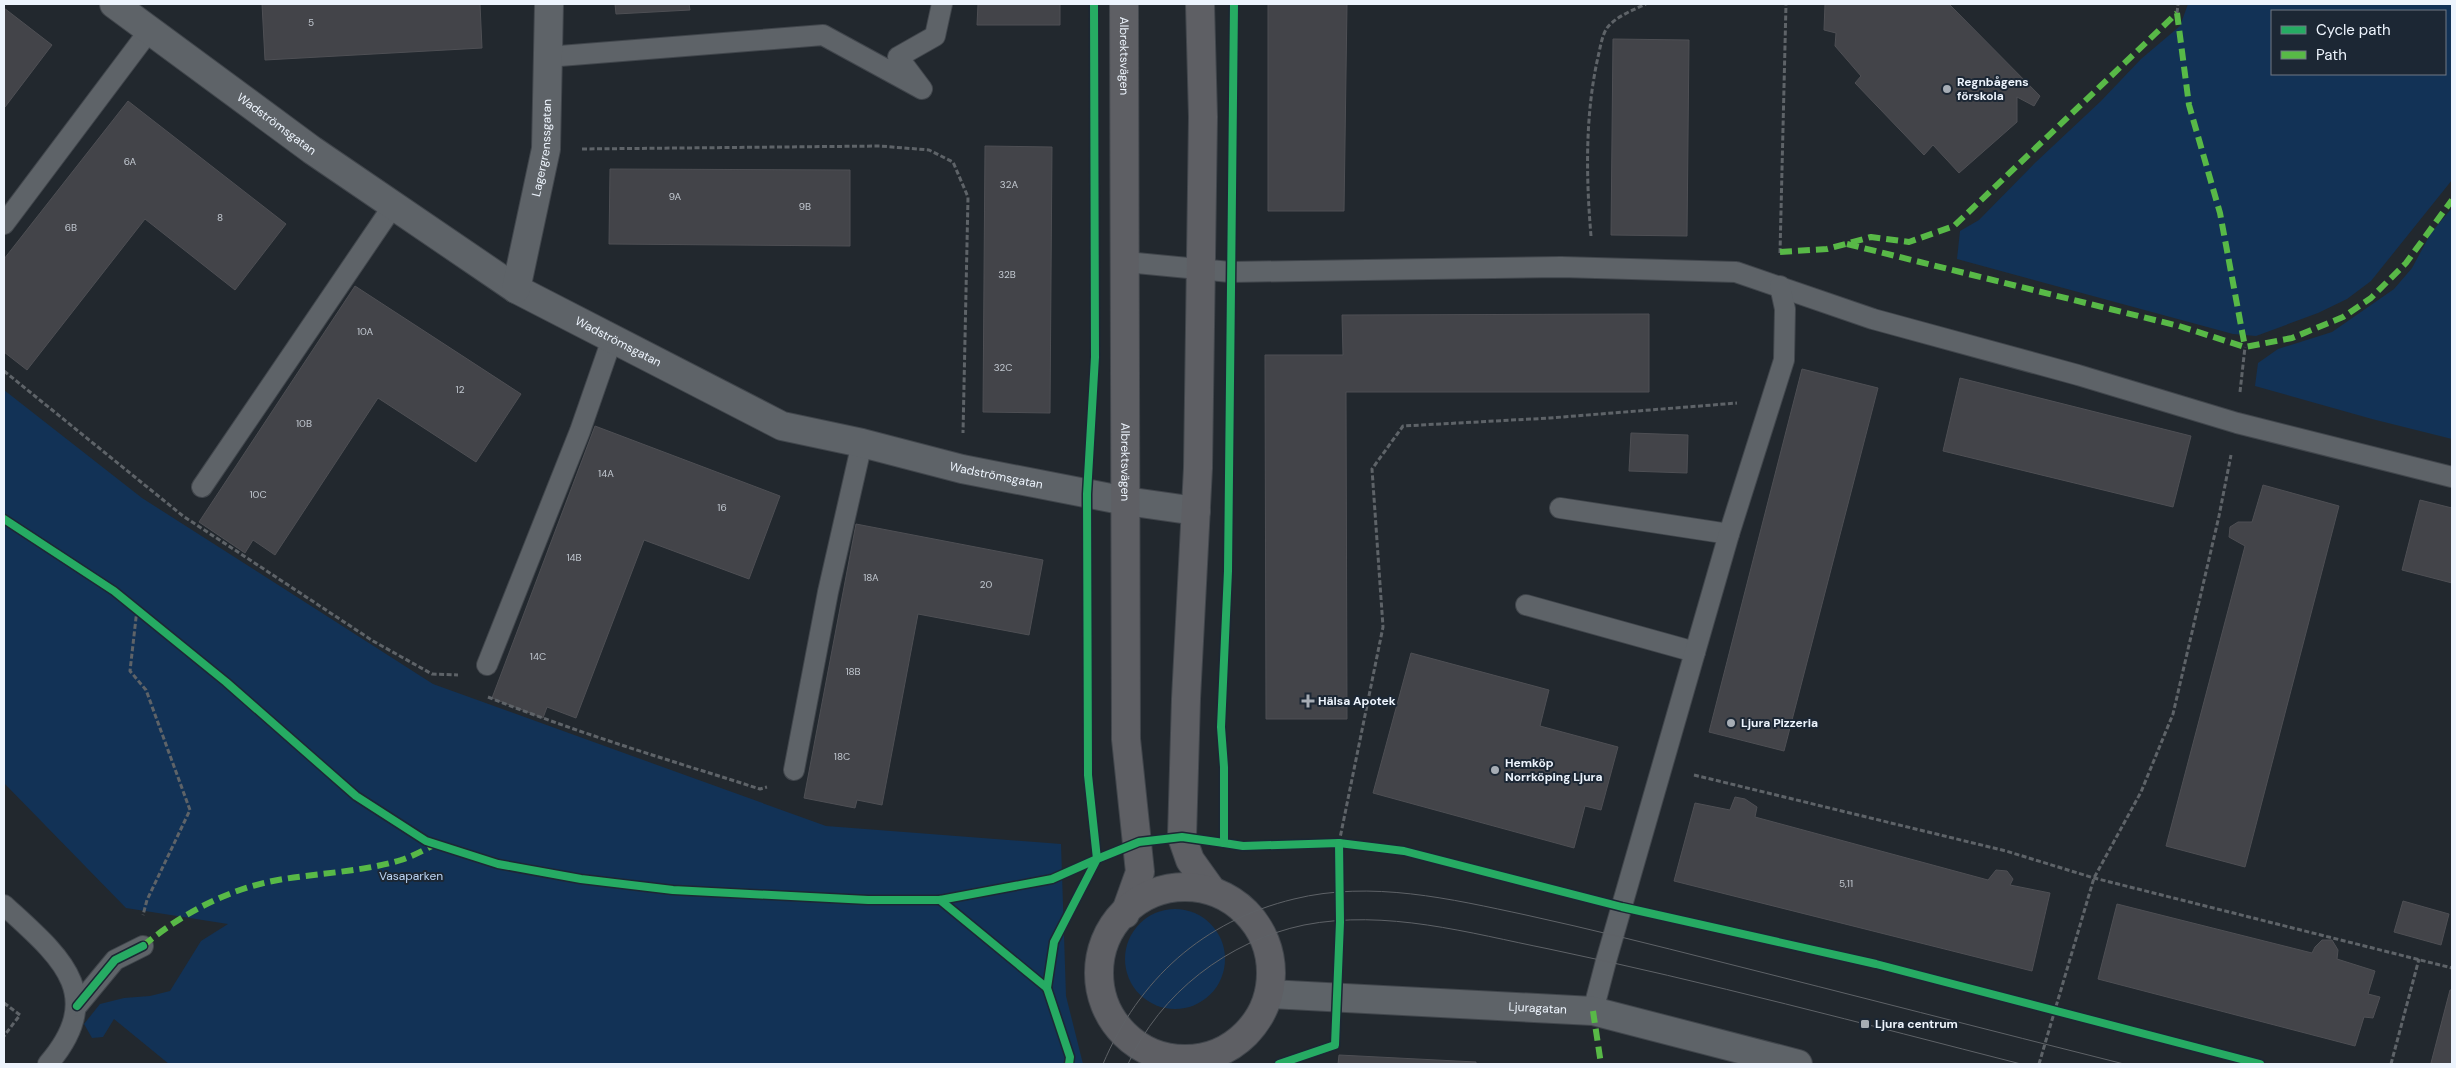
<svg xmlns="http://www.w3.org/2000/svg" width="2456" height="1068" font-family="'DM Sans',sans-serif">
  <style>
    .green { fill: #123256; fill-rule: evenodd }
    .building { fill: #434449; stroke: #4e4f54 }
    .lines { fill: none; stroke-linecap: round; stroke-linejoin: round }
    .lane-casing { stroke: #41464c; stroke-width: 22 }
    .street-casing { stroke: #41464c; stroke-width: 30 }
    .secondary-casing { stroke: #41464c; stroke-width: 30 }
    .path { stroke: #5e6368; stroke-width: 3; stroke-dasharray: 5 2.5; stroke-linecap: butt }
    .lane { stroke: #5e6368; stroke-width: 20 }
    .street { stroke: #5e6368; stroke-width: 28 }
    .secondary { stroke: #5e5f64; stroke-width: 28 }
    .tram { stroke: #5e6267; stroke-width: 1 }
    .quiet { stroke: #58b947; stroke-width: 6; stroke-dasharray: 12 6; stroke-linecap: butt }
    .cycleway-casing { stroke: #1c2734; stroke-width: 11 }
    .cycleway { stroke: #26ab63; stroke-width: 8 }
    .poi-dot { fill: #a6adb5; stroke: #1c2734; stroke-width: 2 }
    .labels { text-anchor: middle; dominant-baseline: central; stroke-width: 4; stroke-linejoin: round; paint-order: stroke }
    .number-label { font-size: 10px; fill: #c2c8d0 }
    .street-label { font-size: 12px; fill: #edf4fd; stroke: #1c2734 }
    .poi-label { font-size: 12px; font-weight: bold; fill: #edf4fd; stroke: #1c2734; text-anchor: start }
    .park-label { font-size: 12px; fill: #bcd4f2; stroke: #1c2734 }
  </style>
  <rect width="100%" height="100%" fill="#22282e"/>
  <g class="green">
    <path d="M2188 4H2452V180L2371 281 2347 299 2318 313 2256 336 2233 334 1957 259 1960 231 1979 220 2036 162 2101 101 2141 59 2180 26ZM2272 11H2445V74H2272Z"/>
    <polygon points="2452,208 2452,439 2372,419 2255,386 2258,363 2278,349 2332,332 2394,289 2412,268 2431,233"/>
    <polygon points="4,390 142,498 433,684 826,826 1061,844 1066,996 1083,1064 169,1064 114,1019 103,1037 92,1038 84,1024 100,1004 124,998 150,996 170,991 201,941 228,924 126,908 4,783"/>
    <circle cx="1175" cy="959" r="50"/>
  </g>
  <g class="building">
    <polygon points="262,4 480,4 482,48 265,60"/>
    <polygon points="615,4 689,4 690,10 616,14"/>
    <polygon points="978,4 1060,4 1060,25 977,25"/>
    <polygon points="1268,4 1347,4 1344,211 1268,211"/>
    <polygon points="1825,4 1949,4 2040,96 2034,106 2017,97 2017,122 1959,173 1933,145 1924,155 1855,83 1861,76 1835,46 1836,33 1824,30"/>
    <polygon points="4,8 52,45 5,107 4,106"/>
    <polygon points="1613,39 1689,40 1687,236 1611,235"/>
    <polygon points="128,101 286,224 235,290 145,219 27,370 4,352 4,259"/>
    <polygon points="985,146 1052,147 1050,413 983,412"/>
    <polygon points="610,169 850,170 850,246 609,244"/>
    <polygon points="355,286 521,394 476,462 378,398 275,555 253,540 245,553 199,522"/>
    <polygon points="1649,314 1649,392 1346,392 1347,719 1266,719 1265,355 1343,355 1342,315"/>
    <polygon points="1802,369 1878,388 1784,751 1709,732"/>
    <polygon points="1960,378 2191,436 2173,507 1943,451"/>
    <polygon points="595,426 780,496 749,579 644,540 576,718 547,707 543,718 492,698"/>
    <polygon points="1631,433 1688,435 1687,473 1629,471"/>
    <polygon points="2263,485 2339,506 2245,867 2166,846 2245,546 2229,537 2230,527 2238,522 2252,522"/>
    <polygon points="2420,500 2452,508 2452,583 2402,570"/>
    <polygon points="856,524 1043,560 1029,635 918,614 882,805 857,800 855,808 804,798"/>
    <polygon points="1411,653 1549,690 1540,726 1618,747 1601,810 1585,806 1574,848 1373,793"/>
    <polygon points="1735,797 1745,799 1757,807 1755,817 1988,880 1996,870 2007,871 2013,879 2010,885 2050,893 2032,971 1674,881 1695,803 1730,810"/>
    <polygon points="2403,901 2449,914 2441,945 2394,932"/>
    <polygon points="2117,904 2312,953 2315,947 2322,940 2332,940 2338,950 2337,959 2375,971 2368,994 2380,997 2373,1018 2364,1017 2355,1046 2098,979"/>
    <polygon points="2450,990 2452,990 2452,1064 2436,1064 2431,1063"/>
    <polygon points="1339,1055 1476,1062 1476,1064 1338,1064"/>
  </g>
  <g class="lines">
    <g class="lane-casing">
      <g id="lane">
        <polyline points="547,57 823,35 922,89 898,57 935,36 942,4"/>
        <polyline points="4,224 149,31"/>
        <polyline points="1126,262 1230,272 1561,267 1736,272 1873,319 2078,375 2237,423 2452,477"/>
        <polyline points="202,487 393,206"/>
        <polyline points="1560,508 1729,534"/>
        <polyline points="1526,605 1695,652"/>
        <polyline points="487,665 580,431 612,339"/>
        <polyline points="794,770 828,592 862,443"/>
        <path d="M4 905C58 955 109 993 48 1064"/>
        <polyline points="77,1006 115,960 143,946"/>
        <polyline points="1593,1011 1606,961 1729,534 1784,360 1785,309 1780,286"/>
      </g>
    </g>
    <g class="street-casing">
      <g id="street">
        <path id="s1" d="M114 4 312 150 516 289 782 426 862 443 962 469 1126 501 1196 511"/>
        <path id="s2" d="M516 289 546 149 549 4"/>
        <path id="s3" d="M1269 994 1593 1011 1798 1064"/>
      </g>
    </g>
    <g class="secondary-casing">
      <g id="secondary">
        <path id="s4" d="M1124 4 1126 739 1140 872 1125 914"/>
        <polyline points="1200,4 1203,117 1198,468 1186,699 1182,837 1190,860 1210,888"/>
        <circle cx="1185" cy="973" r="86"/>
      </g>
    </g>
    <g class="path">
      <polyline points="2177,13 2178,4"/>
      <polyline points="582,149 880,146 929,150 953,162 968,197 963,433"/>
      <path d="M1591 236C1586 177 1585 115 1598 57 1600 49 1602 35 1607 28 1615 17 1633 10 1646 4"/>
      <polyline points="1780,253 1786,4"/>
      <polyline points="4,371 183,516 250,560 373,641 432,674 458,675"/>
      <polyline points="2240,392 2245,347"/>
      <polyline points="137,609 130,671 146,690 190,810 147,900 143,915"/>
      <path d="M488 697C577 733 669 760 760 789L767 787"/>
      <polyline points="1694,775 2006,851 2094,878 2452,968"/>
      <polyline points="1339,843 1383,627 1372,469 1403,426 1550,418 1737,403"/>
      <polyline points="4,1003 20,1015 4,1036"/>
      <polyline points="2039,1064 2094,878 2141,792 2173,714 2219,516 2231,455"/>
      <polyline points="2391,1064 2419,959"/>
    </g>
    <use href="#lane" class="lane"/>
    <use href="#street" class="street"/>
    <use href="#secondary" class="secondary"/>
    <g class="tram">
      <path d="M1103 1064C1139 979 1203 921 1294 899 1371 880 1451 899 1526 915 1590 929 1654 945 1717 961 1853 995 1988 1030 2124 1064"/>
      <path d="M1128 1064C1160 993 1228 941 1304 925 1386 909 1469 933 1549 949 1707 982 1864 1024 2021 1064"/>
    </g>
    <g class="quiet">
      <polyline points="2177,13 2189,105 2220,213 2245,347"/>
      <polyline points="1847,244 2179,326 2245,347 2292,338 2343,317 2371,298 2406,263 2452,200"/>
      <polyline points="1780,252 1827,249 1871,237 1909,242 1954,226 2177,13"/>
      <path d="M143 946C181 914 228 889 278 880 318 873 361 872 401 860 413 856 424 850 436 844"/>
      <polyline points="1593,1011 1601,1064"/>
    </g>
    <g class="cycleway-casing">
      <g id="cycleway">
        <polyline points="1234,4 1228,571 1221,727 1224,767 1224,843 1243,846 1339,843 1404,851 1622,907 1876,964 2260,1064"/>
        <polyline points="4,519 114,591 226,682 356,796 426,841 498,864 581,879 673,890 868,900 940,900 1052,879 1097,859 1088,775 1087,494 1095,357 1094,4"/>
        <polyline points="940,900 1047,988 1070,1057 1069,1064"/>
        <polyline points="1047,988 1054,942 1097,859 1139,842 1182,837 1224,843"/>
        <polyline points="77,1006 115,960 143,946"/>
        <polyline points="1279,1064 1335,1045 1340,922 1339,843"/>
      </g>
    </g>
    <use href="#cycleway" class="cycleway"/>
  </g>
  <g class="poi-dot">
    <circle cx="1947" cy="89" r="5"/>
    <path d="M1305.5 693.5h5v5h5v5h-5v5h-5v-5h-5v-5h5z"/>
    <circle cx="1731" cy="723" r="5"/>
    <circle cx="1495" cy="770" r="5"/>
    <rect x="1860" y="1019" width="10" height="10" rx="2.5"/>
  </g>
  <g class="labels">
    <g class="number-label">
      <text x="311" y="22">5</text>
      <text x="130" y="161">6A</text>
      <text x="1009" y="184">32A</text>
      <text x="675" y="196">9A</text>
      <text x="805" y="206">9B</text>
      <text x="220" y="217">8</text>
      <text x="71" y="227">6B</text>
      <text x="1007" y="274">32B</text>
      <text x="365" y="331">10A</text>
      <text x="1003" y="367">32C</text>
      <text x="460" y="389">12</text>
      <text x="304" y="423">10B</text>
      <text x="606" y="473">14A</text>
      <text x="258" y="494">10C</text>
      <text x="722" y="507">16</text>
      <text x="574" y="557">14B</text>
      <text x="871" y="577">18A</text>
      <text x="986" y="584">20</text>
      <text x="538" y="656">14C</text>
      <text x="853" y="671">18B</text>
      <text x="842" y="756">18C</text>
      <text x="1846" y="883">5,11</text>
    </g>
    <g class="street-label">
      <text stroke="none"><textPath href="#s4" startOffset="52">Albrektsvägen</textPath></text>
      <text stroke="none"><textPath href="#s1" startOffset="202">Wadströmsgatan</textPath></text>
      <text stroke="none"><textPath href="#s2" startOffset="144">Lagergrenssgatan</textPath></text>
      <text stroke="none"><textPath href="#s1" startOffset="608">Wadströmsgatan</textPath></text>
      <text stroke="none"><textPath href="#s4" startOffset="458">Albrektsvägen</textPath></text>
      <text stroke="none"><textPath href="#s1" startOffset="1012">Wadströmsgatan</textPath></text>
      <text stroke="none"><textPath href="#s3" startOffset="269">Ljuragatan</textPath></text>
    </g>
    <g class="poi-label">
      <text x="1957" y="82">Regnbågens<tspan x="1957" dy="14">förskola</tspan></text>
      <text x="1318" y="701">Hälsa Apotek</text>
      <text x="1741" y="723">Ljura Pizzeria</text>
      <text x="1505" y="763">Hemköp<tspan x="1505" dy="14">Norrköping Ljura</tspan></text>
      <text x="1875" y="1024">Ljura centrum</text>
    </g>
    <g class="park-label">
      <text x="411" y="876">Vasaparken</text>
    </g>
  </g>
  <rect width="2456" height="1068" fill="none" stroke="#edf4fd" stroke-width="10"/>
  <rect x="2271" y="10" width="175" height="65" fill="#1c2734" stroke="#707984"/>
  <rect x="2281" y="26" width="25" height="8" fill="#26ab63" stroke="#707984"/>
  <text x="2316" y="35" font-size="15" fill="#edf4fd">Cycle path</text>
  <rect x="2281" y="51" width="25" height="8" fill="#58b947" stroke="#707984"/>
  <text x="2316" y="60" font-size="15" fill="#edf4fd">Path</text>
</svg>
